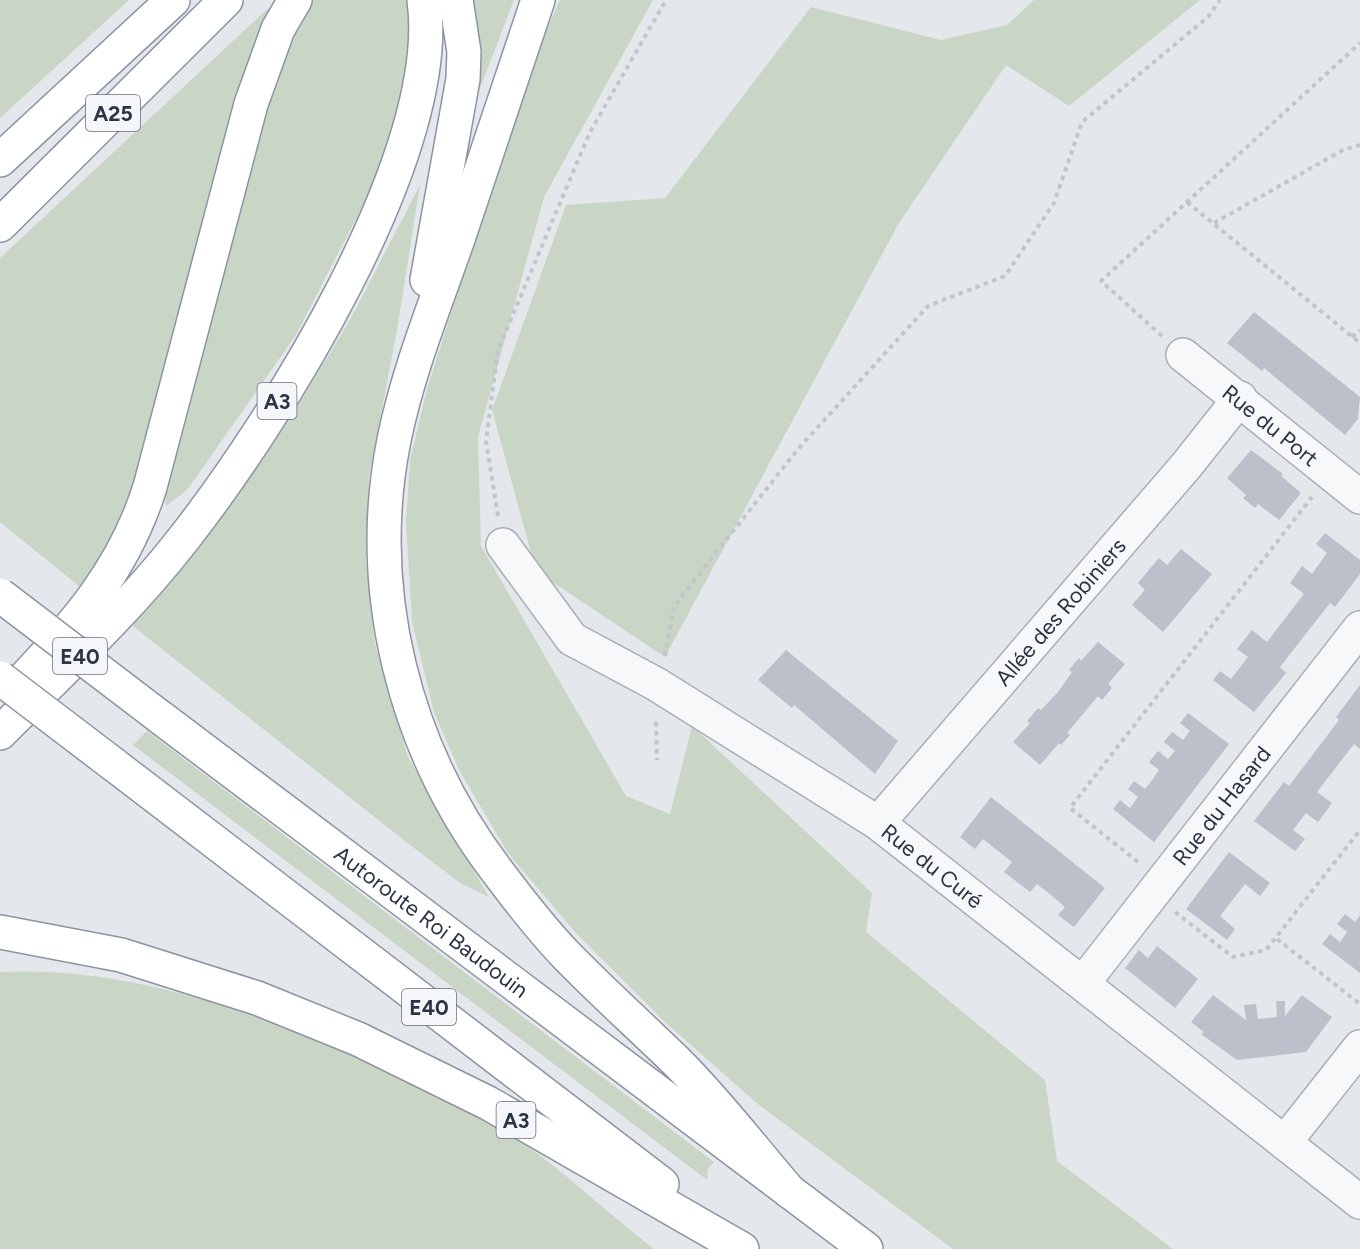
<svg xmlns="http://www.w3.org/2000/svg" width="1360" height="1249" font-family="Figtree,sans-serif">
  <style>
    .green { fill: #c9d6c5 }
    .building { fill: #bbc0ca }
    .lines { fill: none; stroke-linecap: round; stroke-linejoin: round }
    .minor-casing { stroke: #a9aeb7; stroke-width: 36 }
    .highway-casing { stroke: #8b94a3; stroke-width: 36 }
    .path { stroke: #c2c5cb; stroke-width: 4; stroke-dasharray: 4.5 4.5; stroke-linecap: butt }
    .minor { stroke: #f7f8fa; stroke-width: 33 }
    .highway { stroke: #fff; stroke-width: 33 }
    .highway-bridge-casing { stroke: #8b94a3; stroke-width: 36; stroke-linecap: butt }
    .highway-bridge { stroke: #fff; stroke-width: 33 }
    .labels { text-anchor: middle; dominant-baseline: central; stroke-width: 5; stroke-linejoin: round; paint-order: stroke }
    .shield { fill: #f4f6f9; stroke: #676e7b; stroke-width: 1.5 }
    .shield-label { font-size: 21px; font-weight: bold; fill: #2b3445 }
    .street-label { font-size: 22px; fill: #2b3445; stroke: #f4f6f9 }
  </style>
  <rect width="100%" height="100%" fill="#e4e7ec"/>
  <g class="green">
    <polygon points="0,0 129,0 0,118"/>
    <polygon points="277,0 123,523 85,591 0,522 0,258"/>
    <polygon points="312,0 410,0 412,45 399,114 375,182 296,335 187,490 166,506 165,496 172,459 268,97 297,26"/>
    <polygon points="473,0 514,0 477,96 481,55"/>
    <polygon points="560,0 653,0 544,197 478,437 481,546 626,796 670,814 692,726 872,893 866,932 1045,1080 1057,1161 1173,1249 953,1249 759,1105 666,1023 575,932 508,853 459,770 434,712 412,622 406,523 410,460 426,393 495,171 538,49"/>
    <polygon points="1034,0 1200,0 1069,106 1006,65 899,223 665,657 536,571 492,410 566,205 665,198 811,7 941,40 1007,25"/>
    <polygon points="420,185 397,330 369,477 366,563 375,644 408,757 489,897 460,883 410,845 129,623 239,493 299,404 350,320"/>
    <polygon points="147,731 714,1162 708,1169 707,1180 133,745"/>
    <path d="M0 972C120 966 237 1006 346 1052 406 1077 465 1104 520 1141 567 1173 608 1214 654 1249H0Z"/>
  </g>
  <g class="building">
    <polygon points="1254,312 1360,397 1358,419 1345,435 1264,368 1262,371 1227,343"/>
    <polygon points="1251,450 1283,474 1281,476 1301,493 1279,520 1258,504 1255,508 1243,498 1246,495 1227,478"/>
    <polygon points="1325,533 1360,560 1360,574 1335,607 1330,603 1280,667 1286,673 1254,712 1213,680 1220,671 1231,679 1248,657 1237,649 1252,630 1267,642 1304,594 1290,583 1302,566 1312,574 1327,553 1316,544"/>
    <polygon points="1181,549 1212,574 1163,632 1132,605 1145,590 1138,583 1159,558 1167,565"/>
    <polygon points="1098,642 1125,664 1108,684 1112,688 1102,700 1098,696 1067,733 1070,735 1061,745 1059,743 1040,765 1013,742 1030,723 1027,721 1038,708 1041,710 1058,692 1072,672 1069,670 1079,658 1081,661"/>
    <polygon points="786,650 898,741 875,774 794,705 792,708 758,680"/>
    <polygon points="1360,685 1360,749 1354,744 1317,792 1332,803 1318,822 1306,813 1293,830 1305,839 1295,851 1254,821 1284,782 1289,786 1339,720 1336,717"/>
    <polygon points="1188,713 1229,744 1154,842 1113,809 1120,800 1130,808 1138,797 1128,789 1134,781 1145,789 1153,779 1159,770 1149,762 1158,751 1168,759 1175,751 1164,742 1172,732 1183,740 1190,731 1180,723"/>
    <polygon points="991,797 1105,888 1074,927 1058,915 1065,907 1051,895 1037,884 1030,892 1004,872 1012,862 983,839 975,849 960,837"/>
    <polygon points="1229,852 1270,883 1260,896 1245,884 1220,916 1235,929 1227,940 1186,909"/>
    <polygon points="1345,914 1355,922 1360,915 1360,973 1322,944 1330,934 1340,942 1347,932 1337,924"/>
    <polygon points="1157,946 1198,979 1175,1008 1125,968 1139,950 1148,958"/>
    <polygon points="1213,995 1246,1020 1244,1005 1256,1004 1258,1019 1277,1017 1276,1001 1285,1001 1285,1016 1302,995 1332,1017 1306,1052 1237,1060 1201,1034 1204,1032 1191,1022"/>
  </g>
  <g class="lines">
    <g class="minor-casing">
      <g id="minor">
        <path id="s1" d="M1183 355 1360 497"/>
        <path id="s2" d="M503 545 572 639 656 684 878 823 1360 1202"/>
        <path id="s3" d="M878 823 1186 466 1240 398"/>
        <path id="s4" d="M1083 983 1360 628"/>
        <polyline points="1285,1142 1360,1047"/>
      </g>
    </g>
    <g class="highway-casing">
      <g id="highway">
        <path d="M538 0C511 79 485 159 458 239 435 305 408 371 394 440 364 590 404 749 497 871 518 899 541 929 566 955 602 992 641 1027 678 1063 718 1103 753 1149 790 1192"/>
        <polyline points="0,160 173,0"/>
        <polyline points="0,225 226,0"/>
        <polyline points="427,280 463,79 464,52 456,0"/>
        <path d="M16 687C75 625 124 570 150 487L251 104 278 29 295 0"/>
        <path id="s5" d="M160 717 866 1249"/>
        <path d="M0 733C62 671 127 611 181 542 275 423 445 154 424 0"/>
        <polyline points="113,764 662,1184"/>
        <polyline points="0,932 121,955 257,998 358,1039 488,1103 742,1249"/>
      </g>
    </g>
    <g class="path">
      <polyline points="1187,202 1360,343"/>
      <polyline points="1214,223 1343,150 1360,145"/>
      <polyline points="1162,336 1101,281 1360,43"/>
      <polyline points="1352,337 1360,330"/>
      <polyline points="498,516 486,441 498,350 590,132 666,0"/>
      <polyline points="665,656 674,606 798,449 928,306 1005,276 1054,203 1082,122 1208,17 1220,0"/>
      <polyline points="656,722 657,760"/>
      <polyline points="1138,862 1070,808 1312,497"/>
      <polyline points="1175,912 1233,957 1266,950 1360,830"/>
      <polyline points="1277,939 1360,1004"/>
    </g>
    <use href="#minor" class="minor"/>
    <use href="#highway" class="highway"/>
    <g class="highway-bridge-casing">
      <g id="highway-bridge">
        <polyline points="0,595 160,717"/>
        <polyline points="0,678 113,764"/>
      </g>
    </g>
    <use href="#highway-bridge" class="highway-bridge"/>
  </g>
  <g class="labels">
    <g class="shield">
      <rect x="86" y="95" width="54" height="36" rx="4.5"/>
      <rect x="257.5" y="383" width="39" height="36" rx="4.5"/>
      <rect x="53" y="638" width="54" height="36" rx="4.5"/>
      <rect x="402" y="989" width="54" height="36" rx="4.5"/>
      <rect x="496.5" y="1102" width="39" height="36" rx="4.5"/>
    </g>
    <g class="shield-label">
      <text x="113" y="113">A25</text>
      <text x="277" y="401">A3</text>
      <text x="80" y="656">E40</text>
      <text x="429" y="1007">E40</text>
      <text x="516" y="1120">A3</text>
    </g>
    <g class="street-label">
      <text stroke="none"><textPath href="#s1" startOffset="112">Rue du Port</textPath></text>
      <text stroke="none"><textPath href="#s3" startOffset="279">Allée des Robiniers</textPath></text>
      <text stroke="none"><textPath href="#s4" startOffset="225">Rue du Hasard</textPath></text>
      <text stroke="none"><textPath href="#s2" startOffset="543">Rue du Curé</textPath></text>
      <text stroke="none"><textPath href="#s5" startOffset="340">Autoroute Roi Baudouin</textPath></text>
    </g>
  </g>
</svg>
